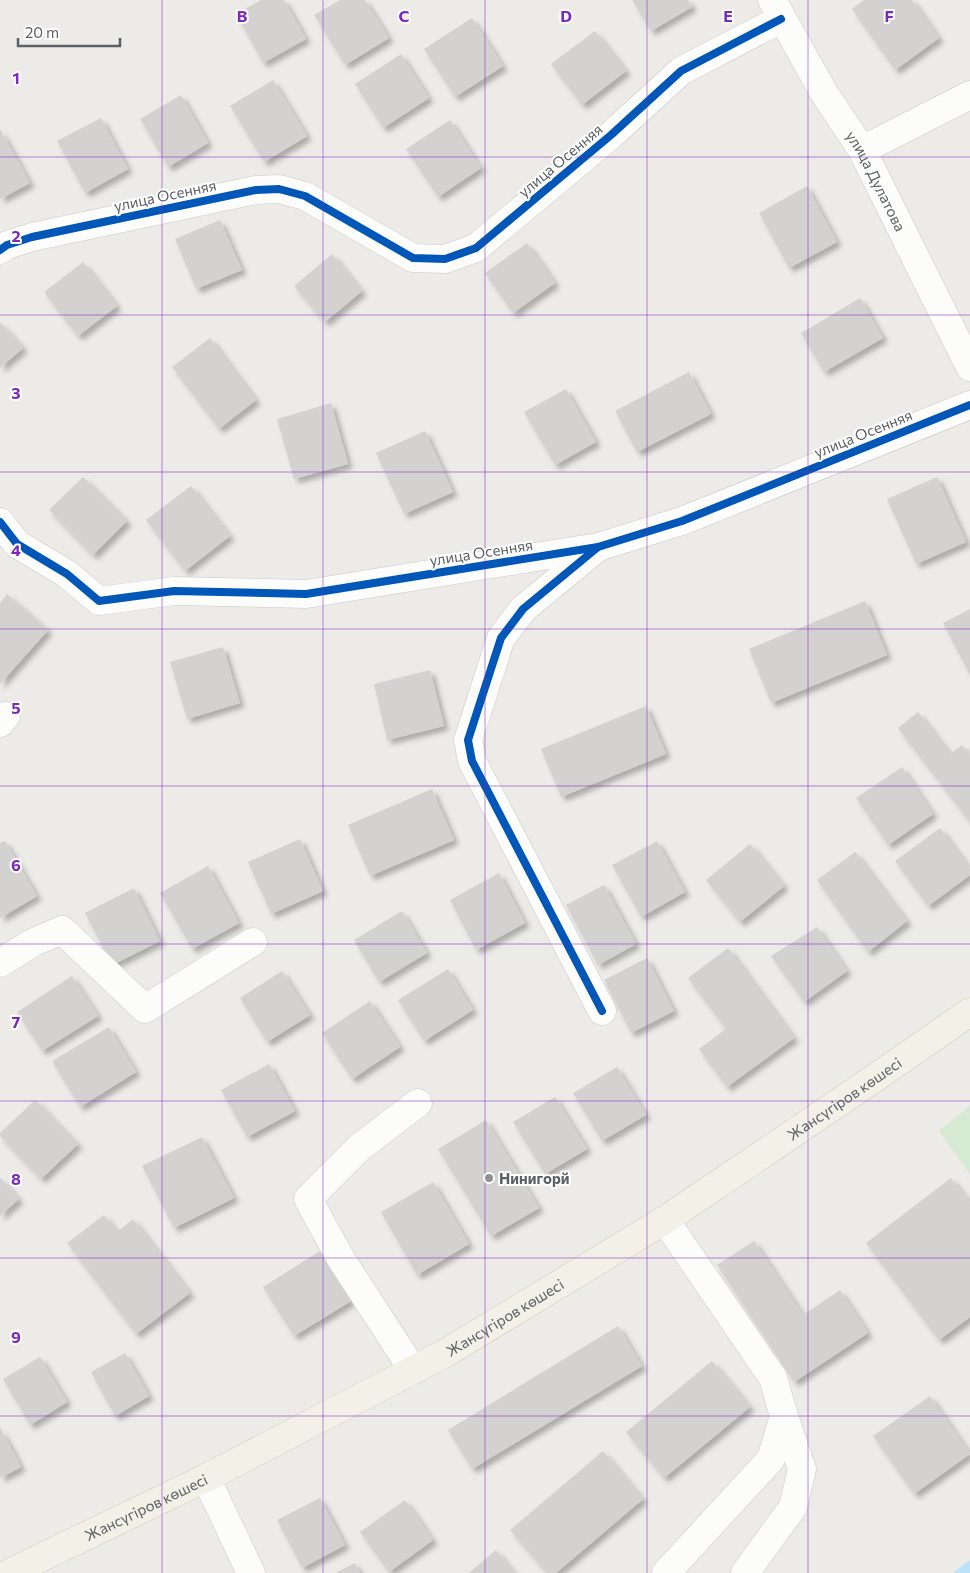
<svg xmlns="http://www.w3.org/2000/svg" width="970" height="1573" font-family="Commissioner,sans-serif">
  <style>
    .pitch { fill: #d6e9d2 }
    .water { fill: #bbe2f8 }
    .building { fill: #d3d2d0; filter: url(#shadow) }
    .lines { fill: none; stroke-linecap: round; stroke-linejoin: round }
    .minor-casing { stroke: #c8c8c8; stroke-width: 29 }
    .major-casing { stroke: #d5c9b5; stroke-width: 29 }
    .minor { stroke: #fcfcfb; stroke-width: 28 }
    .major { stroke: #f3f0e8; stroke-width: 28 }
    .cycleway-casing { stroke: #fff; stroke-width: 11 }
    .cycleway { stroke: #0057b8; stroke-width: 8 }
    .grid { fill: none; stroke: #7b2cbf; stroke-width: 1; stroke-opacity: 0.55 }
    .poi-dot { fill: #8f9192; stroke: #fff; stroke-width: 2 }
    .labels { text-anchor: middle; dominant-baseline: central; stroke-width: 4; stroke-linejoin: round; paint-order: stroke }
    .street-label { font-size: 15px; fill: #5c6165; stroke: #fff }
    .poi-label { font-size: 15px; font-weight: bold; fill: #5c6165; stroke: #fff; text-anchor: start }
    .grid-label { font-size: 16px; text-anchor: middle; font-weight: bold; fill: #7b2cbf; stroke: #fff; stroke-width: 4; stroke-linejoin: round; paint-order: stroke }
  </style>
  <defs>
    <filter id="shadow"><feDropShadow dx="4.5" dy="4.5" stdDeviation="2.5" flood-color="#0004"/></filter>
  </defs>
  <rect width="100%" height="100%" fill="#edebe7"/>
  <polygon class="pitch" points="970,1106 970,1174 939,1131"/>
  <polygon class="water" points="970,1560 970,1573 953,1573"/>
  <g class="building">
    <polygon points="261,0 284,0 306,39 263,63 236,14"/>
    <polygon points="340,0 365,0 389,38 345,65 314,15"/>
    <polygon points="632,0 688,0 692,7 651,31"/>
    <polygon points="864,0 912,0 939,38 895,70 852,9"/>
    <polygon points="472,18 503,66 455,97 424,49"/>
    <polygon points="595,31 626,71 582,105 551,64"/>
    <polygon points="401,54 429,98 383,128 355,84"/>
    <polygon points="273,80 307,136 264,162 230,106"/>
    <polygon points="181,95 208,143 168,167 140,119"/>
    <polygon points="101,118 128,169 85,193 57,141"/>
    <polygon points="450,120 481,168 438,197 406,149"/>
    <polygon points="0,129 30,183 0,199"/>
    <polygon points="807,186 837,242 789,268 759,213"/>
    <polygon points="220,220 242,270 196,289 175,239"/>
    <polygon points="527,243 555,283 513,313 485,273"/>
    <polygon points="332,254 362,291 325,322 294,286"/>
    <polygon points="83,262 117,306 78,336 44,292"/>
    <polygon points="860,298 883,338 824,372 801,333"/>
    <polygon points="0,322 23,348 0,368"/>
    <polygon points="210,338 256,400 219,429 172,367"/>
    <polygon points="689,372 711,414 637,452 615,411"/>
    <polygon points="566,389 596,442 555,465 524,412"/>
    <polygon points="331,403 348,464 294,479 277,419"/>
    <polygon points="425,431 453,492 404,514 376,453"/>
    <polygon points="83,477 127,521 93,555 49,510"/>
    <polygon points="937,477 966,542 916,564 887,499"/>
    <polygon points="191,486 230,536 185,571 146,520"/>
    <polygon points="7,594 48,630 0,684 0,603"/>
    <polygon points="865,601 887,655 771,703 749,649"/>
    <polygon points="970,609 970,675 943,623"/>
    <polygon points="223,647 240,703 187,719 170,662"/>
    <polygon points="430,670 444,726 387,740 374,684"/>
    <polygon points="646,706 666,754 561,797 541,749"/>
    <polygon points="918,712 950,754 962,745 970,755 970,822 898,728"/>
    <polygon points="902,767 933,814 888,845 856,798"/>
    <polygon points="432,789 454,840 370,876 348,825"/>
    <polygon points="940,828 970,869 970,875 928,906 895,861"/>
    <polygon points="300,839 323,891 271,914 248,862"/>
    <polygon points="5,841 37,896 0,918 0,843"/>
    <polygon points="657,841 685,892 641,917 612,865"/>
    <polygon points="750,844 784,886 740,922 706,880"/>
    <polygon points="855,852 907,921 868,952 817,880"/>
    <polygon points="208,866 239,923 192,949 160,893"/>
    <polygon points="499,873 525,923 476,950 450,900"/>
    <polygon points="604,885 636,944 598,965 566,905"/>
    <polygon points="134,888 160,941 112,965 85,913"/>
    <polygon points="402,911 427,953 379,982 354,940"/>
    <polygon points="817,927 847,971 804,1002 771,956"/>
    <polygon points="728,948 794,1038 727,1087 699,1049 726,1029 688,978"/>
    <polygon points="647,958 674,1011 631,1033 604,980"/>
    <polygon points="448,969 473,1010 424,1041 398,1000"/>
    <polygon points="282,971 310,1015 267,1042 240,998"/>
    <polygon points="72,976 98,1016 42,1051 17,1012"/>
    <polygon points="370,1001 400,1047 352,1079 322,1033"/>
    <polygon points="109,1027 136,1072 80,1107 52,1061"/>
    <polygon points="269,1064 295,1111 247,1137 221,1090"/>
    <polygon points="617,1067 646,1115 602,1141 573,1093"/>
    <polygon points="555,1097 587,1149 545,1174 513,1122"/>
    <polygon points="35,1100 78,1144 41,1179 0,1136 0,1133"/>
    <polygon points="486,1120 539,1208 491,1236 438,1149"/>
    <polygon points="202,1137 234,1198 174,1228 142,1166"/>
    <polygon points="0,1177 19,1199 0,1216"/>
    <polygon points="951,1178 970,1203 970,1317 939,1340 866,1243"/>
    <polygon points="433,1182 469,1244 417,1275 381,1212"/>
    <polygon points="104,1215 117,1232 133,1219 190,1293 136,1334 67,1243"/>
    <polygon points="754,1241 803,1315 840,1290 868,1333 794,1382 717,1265"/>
    <polygon points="320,1251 351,1301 294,1336 263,1287"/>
    <polygon points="618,1326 642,1366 472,1469 448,1430"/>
    <polygon points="125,1353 149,1396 115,1416 91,1372"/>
    <polygon points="40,1357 67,1402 30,1425 3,1379"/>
    <polygon points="712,1361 750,1407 664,1478 626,1432"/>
    <polygon points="930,1396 970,1454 914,1494 873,1436"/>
    <polygon points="0,1427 21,1467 0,1478"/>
    <polygon points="603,1451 643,1499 556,1573 547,1573 510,1530"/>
    <polygon points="320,1498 345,1545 302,1568 277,1520"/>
    <polygon points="405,1500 433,1540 389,1572 360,1532"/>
    <polygon points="496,1550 514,1573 469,1573"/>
    <polygon points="355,1563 360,1573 335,1573"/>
  </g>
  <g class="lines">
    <g class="minor-casing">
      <g id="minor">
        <path id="s1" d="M772 0 824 93 862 150 970 367"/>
        <polyline points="862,150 970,95"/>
        <polyline points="0,250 7,245 32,237 256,190 279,189 305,196 413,258 445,259 476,248 611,135 681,71 781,19"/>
        <polyline points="0,522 17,544 67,574 99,601 174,591 306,594 598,547 682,521 970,405"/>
        <polyline points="597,548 523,609 501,638 468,740 472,761 602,1011"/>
        <polyline points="0,723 6,716"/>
        <polyline points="0,963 34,942 62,930 145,1009 253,942"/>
        <polyline points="665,1220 773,1378 784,1416 771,1459 666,1573"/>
        <polyline points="413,1370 341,1259 308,1199 360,1147 418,1103"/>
        <polyline points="206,1478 251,1573"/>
        <polyline points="745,1573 793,1507 802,1469 784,1416"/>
      </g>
    </g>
    <g class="major-casing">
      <g id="major">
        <path id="s2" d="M9 1573 206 1478 444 1354 665 1220 869 1082 970 1012"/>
      </g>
    </g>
    <use href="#minor" class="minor"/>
    <use href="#major" class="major"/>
    <g class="cycleway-casing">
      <g id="cycleway">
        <polyline points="0,250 7,245 32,237 256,190 279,189 305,196 413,258 445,259 476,248 611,135 681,71 781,19"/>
        <polyline points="0,522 17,544 67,574 99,601 174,591 306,594 598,547 682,521 970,405"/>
        <polyline points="598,547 523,609 501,638 468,740 472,761 602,1011"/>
      </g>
    </g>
    <use href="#cycleway" class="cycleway"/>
  </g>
  <path class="grid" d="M162 0V1573M323 0V1573M485 0V1573M647 0V1573M808 0V1573M0 157H970M0 315H970M0 472H970M0 629H970M0 786H970M0 944H970M0 1101H970M0 1258H970M0 1416H970"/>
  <circle class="poi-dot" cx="489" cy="1178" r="5"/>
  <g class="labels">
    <g class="street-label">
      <text transform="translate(560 160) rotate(-40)">улица Осенняя</text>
      <text stroke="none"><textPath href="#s1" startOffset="209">улица Дулатова</textPath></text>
      <text transform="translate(165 195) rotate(-12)">улица Осенняя</text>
      <text transform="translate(863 433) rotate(-22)">улица Осенняя</text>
      <text transform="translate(481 552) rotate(-9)">улица Осенняя</text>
      <text stroke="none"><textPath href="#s2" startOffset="962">Жансүгіров көшесі</textPath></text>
      <text stroke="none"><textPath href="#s2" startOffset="558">Жансүгіров көшесі</textPath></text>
      <text stroke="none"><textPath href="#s2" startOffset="152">Жансүгіров көшесі</textPath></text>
    </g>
    <g class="poi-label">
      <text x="499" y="1178">Нинигорй</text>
    </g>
  </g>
  <g class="grid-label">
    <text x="242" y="22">B</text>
    <text x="404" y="22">C</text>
    <text x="566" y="22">D</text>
    <text x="728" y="22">E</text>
    <text x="889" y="22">F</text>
    <text x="16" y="84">1</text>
    <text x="16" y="242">2</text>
    <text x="16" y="399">3</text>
    <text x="16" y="556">4</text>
    <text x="16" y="714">5</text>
    <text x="16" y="871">6</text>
    <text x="16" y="1028">7</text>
    <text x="16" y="1185">8</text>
    <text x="16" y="1343">9</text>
  </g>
  <path d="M18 38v8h102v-8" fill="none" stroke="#5c6165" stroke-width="2.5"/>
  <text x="25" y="38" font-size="15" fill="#5c6165" stroke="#ffffff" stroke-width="4" paint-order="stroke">20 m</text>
</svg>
